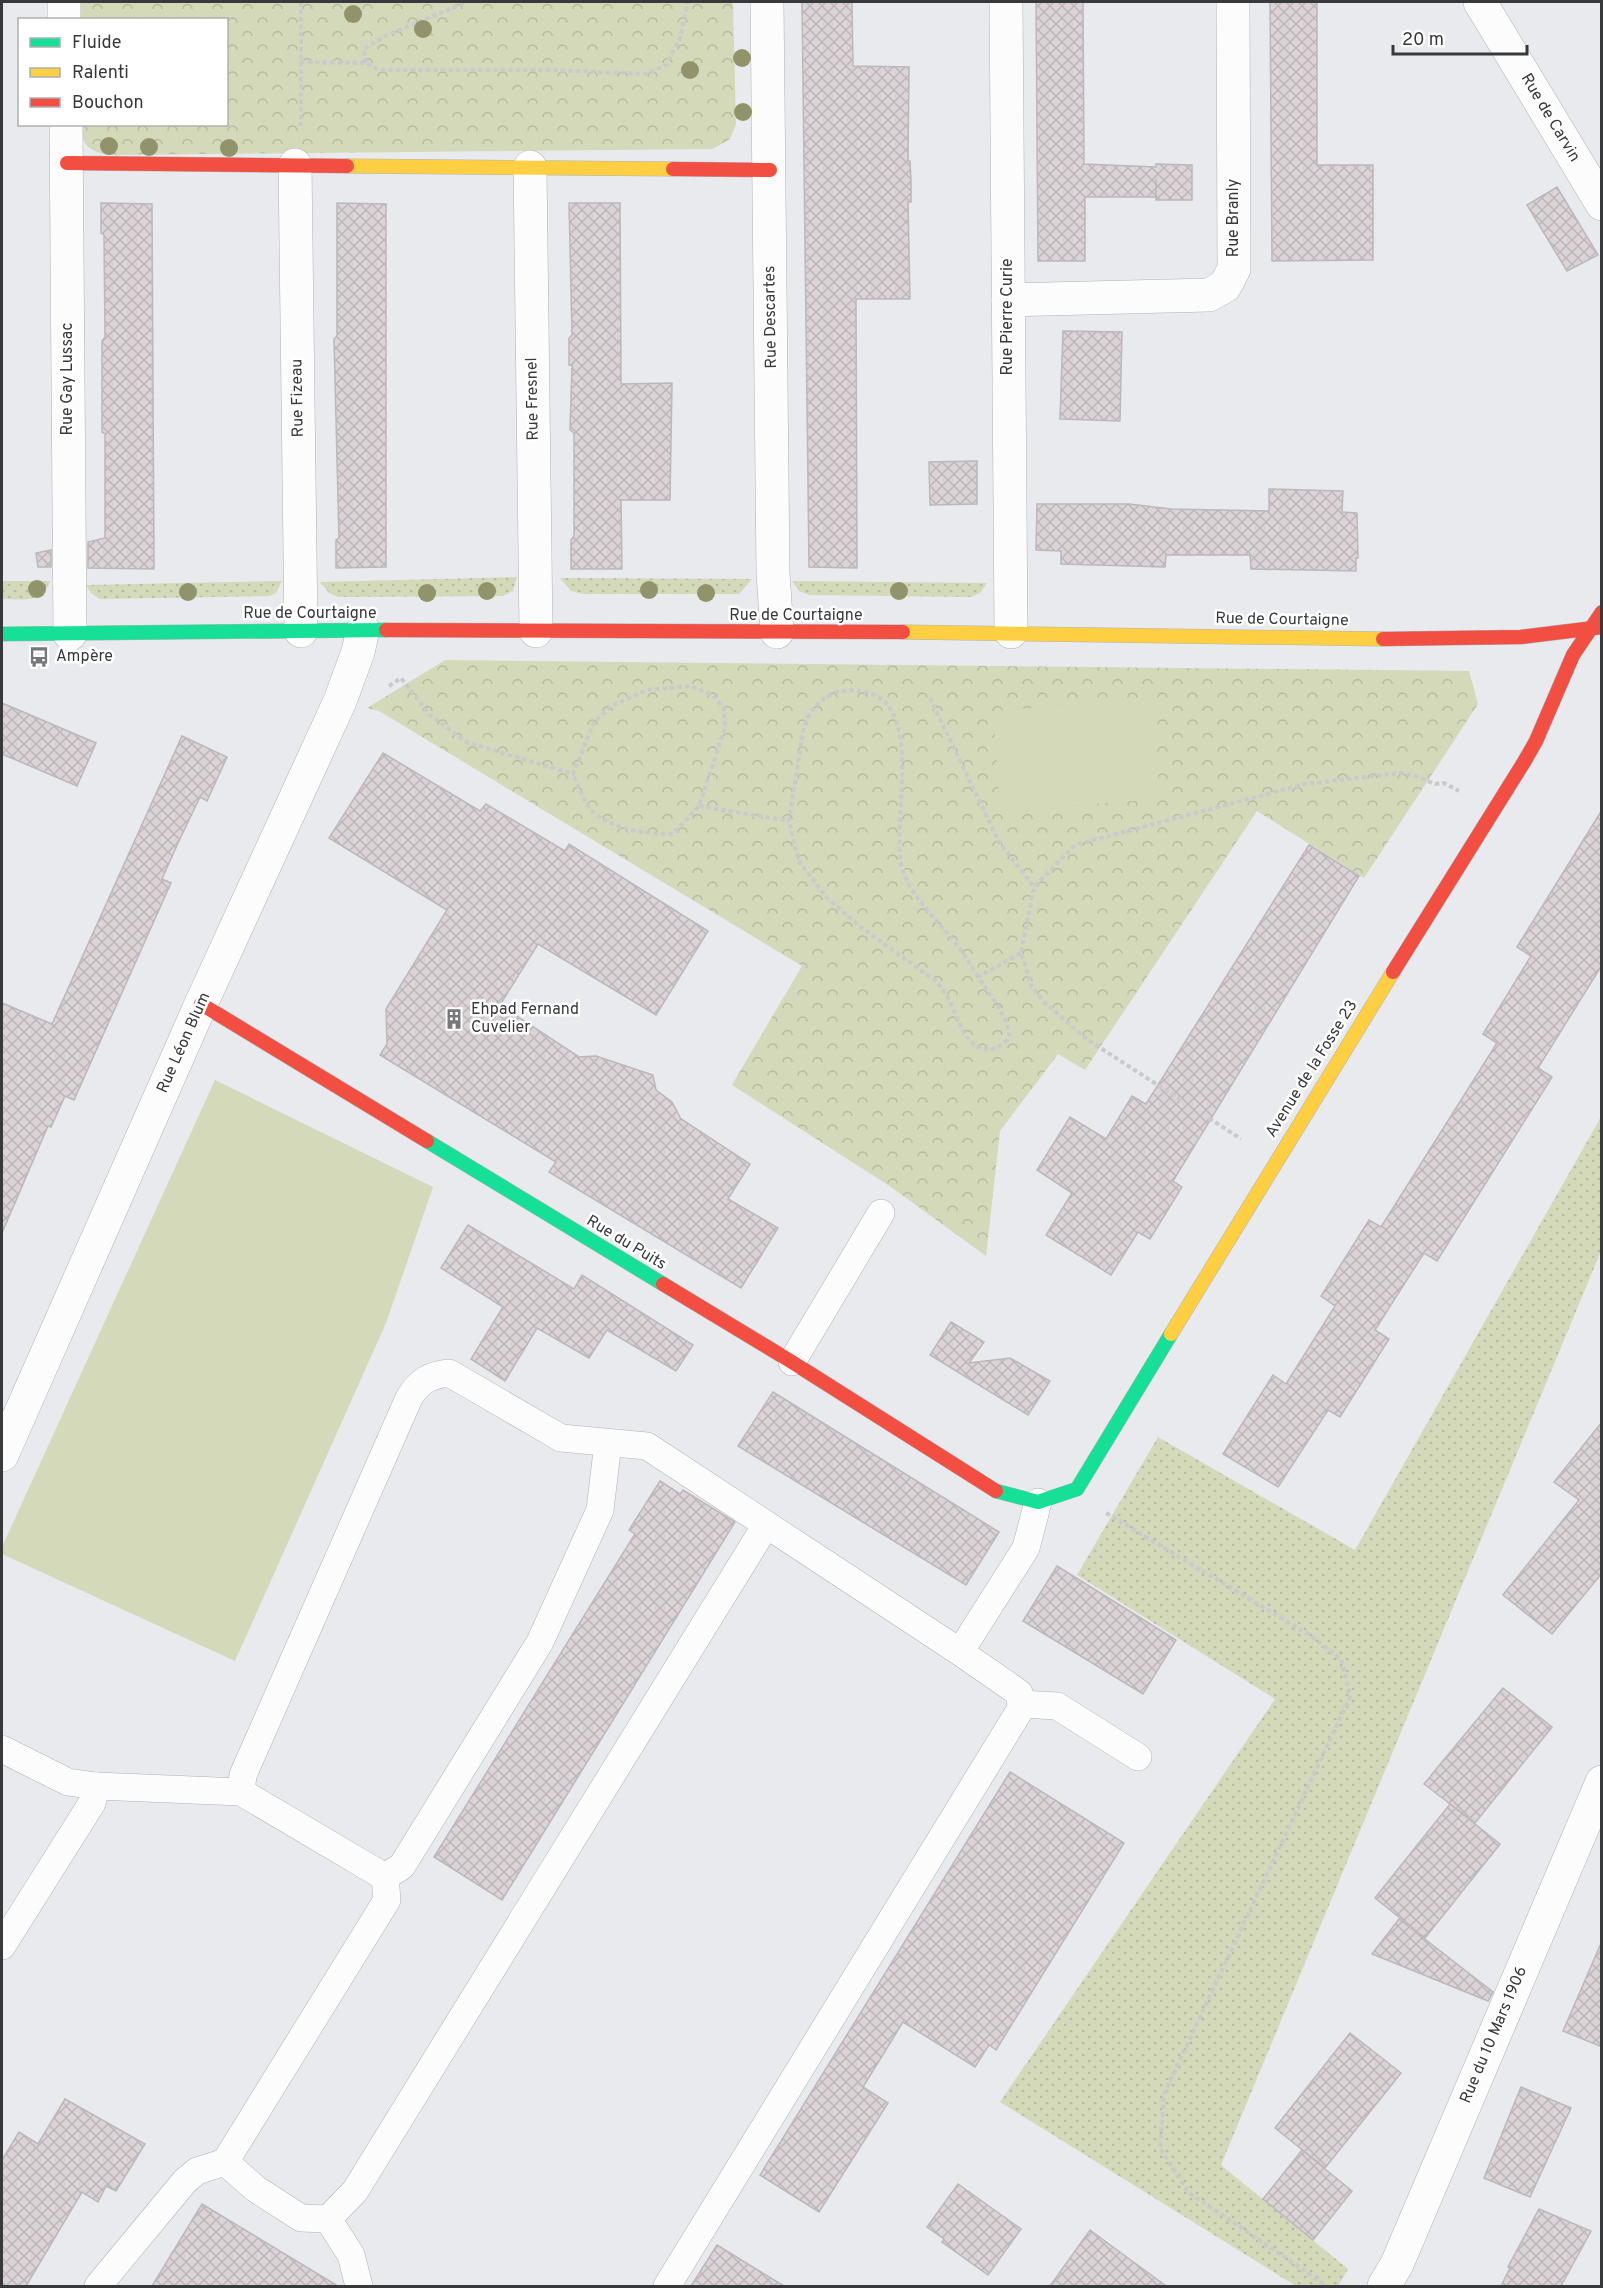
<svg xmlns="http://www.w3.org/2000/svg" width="1603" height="2288" font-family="Overpass,sans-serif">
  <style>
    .park { fill: url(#park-crowns) }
    .garden { fill: url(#garden-dots) }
    .pitch { fill: #d4d9b9 }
    .building { fill: url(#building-cross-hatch); stroke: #b9b8ba; stroke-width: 1.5 }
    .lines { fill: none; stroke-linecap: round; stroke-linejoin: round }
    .lane-casing { stroke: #b0b2b4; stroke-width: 28 }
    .street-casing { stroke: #b0b2b4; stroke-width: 34 }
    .fast-casing { stroke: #b0b2b4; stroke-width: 15 }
    .slow-casing { stroke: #b0b2b4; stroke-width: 15 }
    .jam-casing { stroke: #b0b2b4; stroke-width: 15 }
    .path { stroke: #cacacc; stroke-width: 4; stroke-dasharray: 4.5 3; stroke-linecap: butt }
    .lane { stroke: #fcfcfc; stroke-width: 27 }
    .street { stroke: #fcfcfc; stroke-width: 33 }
    .fast { stroke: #16e098; stroke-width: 14 }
    .slow { stroke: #ffcf43; stroke-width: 14 }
    .jam { stroke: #f24e42; stroke-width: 14 }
    .tree { fill: #91946b }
    .labels { text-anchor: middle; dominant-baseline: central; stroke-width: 5; stroke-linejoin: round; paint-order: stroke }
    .street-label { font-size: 16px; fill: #37393b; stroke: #fff }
    .poi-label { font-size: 16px; fill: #37393b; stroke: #fff; text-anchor: start }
  </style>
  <defs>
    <pattern id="park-crowns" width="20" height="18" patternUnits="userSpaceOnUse" patternTransform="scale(1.5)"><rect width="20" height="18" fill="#d4d9b9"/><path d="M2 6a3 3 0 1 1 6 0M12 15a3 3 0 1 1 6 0" fill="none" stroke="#b7bba0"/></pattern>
    <pattern id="garden-dots" width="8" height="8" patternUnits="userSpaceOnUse" patternTransform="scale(1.5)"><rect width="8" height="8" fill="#d4d9b9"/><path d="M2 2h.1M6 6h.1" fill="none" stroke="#b7bba0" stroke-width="1.8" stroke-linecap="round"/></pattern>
    <pattern id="building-cross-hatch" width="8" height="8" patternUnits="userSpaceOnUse" patternTransform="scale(1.5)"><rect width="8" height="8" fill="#dcd3d7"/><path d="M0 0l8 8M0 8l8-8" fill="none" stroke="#bdb6b9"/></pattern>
  </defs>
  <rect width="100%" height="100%" fill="#e8eaed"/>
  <g class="park">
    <path d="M77 2H733L736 124 730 139 713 149 108 155C88 150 82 146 81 125L226 124V20L78 19Z"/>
    <polygon points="445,660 1469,671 1478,704 1364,878 1257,811 1085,1070 1058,1054 1000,1131 986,1256 891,1187 732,1085 802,966 379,711 367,708"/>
  </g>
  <g class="garden">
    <polygon points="517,577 513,591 503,596 338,597 329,593 320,582"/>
    <polygon points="560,578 752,579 739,594 583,594 571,591"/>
    <path d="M2 581H50C44 604 21 599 2 599Z"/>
    <polygon points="282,581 276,593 269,596 100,599 91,593 86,585"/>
    <polygon points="792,581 987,583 980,593 971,597 809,595 799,591"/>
    <polygon points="1601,1117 1601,1251 1221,2165 1348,2269 1338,2286 1296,2286 1000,2102 1275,1699 1077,1575 1158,1437 1355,1550"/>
  </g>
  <g class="pitch">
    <polygon points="1152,699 1160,799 1000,811 993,711"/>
    <polygon points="215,1080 433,1187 386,1323 235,1661 2,1554 2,1547"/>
  </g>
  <g class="building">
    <polygon points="802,2 852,2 853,66 909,67 908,161 910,161 911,181 911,202 908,202 910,299 856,299 857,568 809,567"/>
    <polygon points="1036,2 1083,2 1084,164 1156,167 1156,164 1192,165 1192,200 1156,200 1156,179 1156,197 1085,197 1085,261 1038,261"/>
    <polygon points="1270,2 1317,2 1317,165 1373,165 1373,260 1272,261"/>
    <polygon points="1557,187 1598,255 1567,271 1527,205"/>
    <polygon points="101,203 152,204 154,569 88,568 88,542 105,538 105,434 102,432 102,341 105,337 104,235 101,233"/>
    <polygon points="337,203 386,204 386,567 336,568 336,540 339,538 334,339 337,336"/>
    <polygon points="569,203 620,203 621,384 672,383 670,500 621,500 622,569 571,569 571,540 574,536 574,433 570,430 572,365 569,365 569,338 572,335"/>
    <polygon points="1063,331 1122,332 1120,421 1060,419"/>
    <polygon points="977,461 977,504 930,505 929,462"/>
    <polygon points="1269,489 1343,491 1342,512 1357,513 1358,558 1356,558 1356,571 1251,569 1250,555 1166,555 1165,567 1061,564 1061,551 1036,550 1037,504 1129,504 1171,509 1269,511"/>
    <polygon points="51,550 51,567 38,567 36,553"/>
    <polygon points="2,703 96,743 77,786 2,754"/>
    <polygon points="182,736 227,757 207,801 200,797 178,843 162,879 171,883 74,1100 65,1096 51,1127 48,1126 2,1233 2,1003 52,1024"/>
    <polygon points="383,753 480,811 486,804 565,851 569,844 708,931 656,1015 538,944 500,1005 579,1057 596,1056 653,1075 656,1090 672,1102 681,1119 750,1164 728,1199 778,1228 741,1288 549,1172 556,1162 380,1055 387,1044 386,1009 447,910 329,838"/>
    <polygon points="1602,810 1602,965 1538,1068 1552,1077 1437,1261 1424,1253 1375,1330 1389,1339 1340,1417 1328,1410 1278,1487 1223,1454 1273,1375 1286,1384 1335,1306 1321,1296 1369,1220 1381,1227 1497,1043 1483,1034 1531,956 1517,947"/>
    <polygon points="1309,845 1359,876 1173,1181 1182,1187 1150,1239 1138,1232 1111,1275 1046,1235 1072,1193 1037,1170 1070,1117 1106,1139 1132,1096 1146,1104"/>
    <polygon points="468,1225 574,1289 582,1275 693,1345 676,1371 607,1330 589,1358 537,1328 505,1381 471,1359 503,1307 441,1268"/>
    <polygon points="951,1322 984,1342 969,1363 1010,1358 1050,1381 1028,1415 930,1355"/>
    <polygon points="773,1392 999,1532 966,1585 738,1446"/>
    <polygon points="1602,1422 1602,1573 1552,1634 1503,1595 1579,1500 1554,1482"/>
    <polygon points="660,1481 680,1494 683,1490 735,1522 502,1900 434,1857 635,1534 629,1530"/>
    <polygon points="1057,1566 1176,1640 1143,1694 1023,1621"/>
    <polygon points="1503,1688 1552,1727 1475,1823 1424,1784"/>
    <polygon points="1010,1772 1124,1843 996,2050 989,2045 975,2067 903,2022 863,2087 888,2103 819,2212 760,2175"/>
    <polygon points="1450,1804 1500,1844 1425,1938 1375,1898"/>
    <polygon points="1399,1919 1493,1992 1488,2001 1372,1954"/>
    <polygon points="1602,1941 1602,2047 1563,2031"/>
    <polygon points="1350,2033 1401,2073 1325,2168 1275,2128"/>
    <polygon points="1521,2087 1571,2108 1530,2197 1484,2178"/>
    <polygon points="65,2099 145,2144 116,2191 106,2186 98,2202 82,2192 26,2286 2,2286 2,2160 19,2132 38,2144"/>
    <polygon points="1302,2150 1352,2191 1313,2240 1263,2199"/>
    <polygon points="958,2184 1021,2229 988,2275 942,2242 944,2239 927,2227"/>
    <polygon points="202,2204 338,2286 152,2286"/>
    <polygon points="1539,2209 1591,2231 1561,2286 1501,2286 1510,2268 1508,2267"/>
    <polygon points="1090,2230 1166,2286 1050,2286"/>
    <polygon points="717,2245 784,2286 691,2286"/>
  </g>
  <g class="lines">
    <g class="lane-casing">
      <g id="lane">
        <polyline points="792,1362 881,1213"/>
        <polyline points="1021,1704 1057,1706 1138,1757"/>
        <polyline points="2,1749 68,1782 96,1786 241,1792 385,1877"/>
        <path d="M241 1792 243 1775 409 1398C419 1381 430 1375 449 1373L561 1438 647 1446 960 1652 1026 1548 1038 1502"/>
        <polyline points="2,1946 92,1803 96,1786"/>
        <polyline points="225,2162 256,2189 301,2218 328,2219 355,2191 766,1525"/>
        <polyline points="328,2219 351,2255 359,2286"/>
        <polyline points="98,2286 185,2181 197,2171 225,2162 387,1900 385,1877 402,1866 540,1642 600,1510 608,1443"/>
        <polyline points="667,2286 1020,1710 1021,1704 1019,1693 960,1652"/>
      </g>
    </g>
    <g class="street-casing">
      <g id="street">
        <polyline points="64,2 64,20"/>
        <polyline points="767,2 773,573 777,632"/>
        <polyline points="1006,2 1011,632"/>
        <polyline points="1480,2 1602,204"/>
        <polyline points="66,124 70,634"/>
        <polyline points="295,165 301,631"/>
        <polyline points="530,167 536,631"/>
        <polyline points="1008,300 1209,295 1225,286 1234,269 1233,2"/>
        <polyline points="2,1455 201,1004 340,701 358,652 363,630"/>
        <polyline points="1384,2286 1397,2264 1602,1782"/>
      </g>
    </g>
    <g class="fast-casing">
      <g id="fast">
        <polyline points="2,634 386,630"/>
        <polyline points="427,1141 663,1284"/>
        <polyline points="996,1491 1038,1502 1077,1489 1171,1334"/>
      </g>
    </g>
    <g class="slow-casing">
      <g id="slow">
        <polyline points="347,166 673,169"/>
        <polyline points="903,632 1383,639"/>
        <polyline points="1171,1334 1393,972"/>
      </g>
    </g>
    <g class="jam-casing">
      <g id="jam">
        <polyline points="67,163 347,166"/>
        <polyline points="673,169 770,170"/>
        <polyline points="386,630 903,632"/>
        <polyline points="1383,639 1521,637 1602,627"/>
        <polyline points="1393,972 1524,762 1536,741 1573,655 1602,612"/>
        <polyline points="201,1004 427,1141"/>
        <polyline points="663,1284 792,1362 996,1491"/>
      </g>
    </g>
    <g class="path">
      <polyline points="301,2 301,126"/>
      <polyline points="300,62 366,63 379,70 550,70 647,74 666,65 680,39 688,2"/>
      <polyline points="366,63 364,49 387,35 467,2"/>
      <path d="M389 686 401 678 430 715 466 742 573 774 594 722 611 706 647 690 690 686 713 695 724 708 725 728 699 806 673 834C648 834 612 830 593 812 584 803 578 786 573 774"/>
      <polyline points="930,698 999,842 1034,887"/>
      <polyline points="699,806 789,821"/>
      <path d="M978 977C970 964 962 951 952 939 935 918 910 895 902 868 890 825 927 704 865 692 853 690 841 689 830 695 816 703 807 715 803 731L789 821 798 860 826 897 858 925 937 982 947 996 965 1035 976 1047 990 1050C997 1047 1007 1044 1009 1036 1011 1021 987 990 978 977L1021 953"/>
      <polyline points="1181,1100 1088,1040 1044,1002 1032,987 1021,953 1034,887 1075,845 1305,784 1400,773 1415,776 1435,784 1444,783 1459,791"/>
      <polyline points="1209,1118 1241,1139"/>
      <polyline points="1106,1513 1308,1634 1341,1659 1350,1697 1164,2094 1160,2148 1188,2192 1327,2286"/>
    </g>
    <use href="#lane" class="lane"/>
    <use href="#street" class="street"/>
    <use href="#fast" class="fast"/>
    <use href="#slow" class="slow"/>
    <use href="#jam" class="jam"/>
  </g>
  <g class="tree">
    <circle cx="353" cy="14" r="9"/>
    <circle cx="423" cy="29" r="9"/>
    <circle cx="742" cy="58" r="9"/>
    <circle cx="690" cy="70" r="9"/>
    <circle cx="743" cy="112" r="9"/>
    <circle cx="109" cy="146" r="9"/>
    <circle cx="149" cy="147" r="9"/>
    <circle cx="229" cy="148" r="9"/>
    <circle cx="37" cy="589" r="9"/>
    <circle cx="649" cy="590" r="9"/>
    <circle cx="487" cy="591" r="9"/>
    <circle cx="899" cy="591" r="9"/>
    <circle cx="188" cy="592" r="9"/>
    <circle cx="427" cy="593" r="9"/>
    <circle cx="706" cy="593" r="9"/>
  </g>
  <defs>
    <g id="bus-bare" transform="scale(1.62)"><path d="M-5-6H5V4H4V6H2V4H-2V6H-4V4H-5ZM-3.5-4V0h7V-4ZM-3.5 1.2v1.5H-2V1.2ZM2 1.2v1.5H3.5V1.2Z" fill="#757779" stroke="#fff" stroke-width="2.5" paint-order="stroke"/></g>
    <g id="building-bare" transform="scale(1.62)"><path d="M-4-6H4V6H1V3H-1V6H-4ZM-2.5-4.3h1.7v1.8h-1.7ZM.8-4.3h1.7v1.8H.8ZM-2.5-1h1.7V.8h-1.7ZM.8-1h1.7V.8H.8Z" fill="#757779" stroke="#fff" stroke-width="2.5" paint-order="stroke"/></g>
  </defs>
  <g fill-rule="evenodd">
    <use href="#bus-bare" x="39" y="657"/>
    <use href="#building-bare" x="454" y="1019"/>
  </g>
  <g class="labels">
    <g class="street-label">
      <text transform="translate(1550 118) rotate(59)">Rue de Carvin</text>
      <text transform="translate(1234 218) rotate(-90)">Rue Branly</text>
      <text transform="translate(771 317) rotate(-91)">Rue Descartes</text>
      <text transform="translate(1008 317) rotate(-90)">Rue Pierre Curie</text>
      <text transform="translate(68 379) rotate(-90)">Rue Gay Lussac</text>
      <text transform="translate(298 398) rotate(-91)">Rue Fizeau</text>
      <text transform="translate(533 399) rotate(-91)">Rue Fresnel</text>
      <text x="310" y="614">Rue de Courtaigne</text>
      <text x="796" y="616">Rue de Courtaigne</text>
      <text transform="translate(1282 620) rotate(1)">Rue de Courtaigne</text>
      <text transform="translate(184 1043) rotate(-66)">Rue Léon Blum</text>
      <text transform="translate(1312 1069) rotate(-58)">Avenue de la Fosse 23</text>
      <text transform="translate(626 1243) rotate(31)">Rue du Puits</text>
      <text transform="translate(1494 2035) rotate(-67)">Rue du 10 Mars 1906</text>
    </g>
    <g class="poi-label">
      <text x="56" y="657">Ampère</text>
      <text x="471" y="1010">Ehpad Fernand<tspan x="471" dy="18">Cuvelier</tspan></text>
    </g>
  </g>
  <rect width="1603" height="2288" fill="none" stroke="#37393b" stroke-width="6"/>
  <rect x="18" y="18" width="210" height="108" fill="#ffffff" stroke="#afb0b1" stroke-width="1.5"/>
  <rect x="30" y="38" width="30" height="9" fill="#16e098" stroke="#afb0b1" stroke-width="1.5"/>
  <text x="72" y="48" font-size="18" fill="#37393b">Fluide</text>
  <rect x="30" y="68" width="30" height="9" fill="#ffcf43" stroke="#afb0b1" stroke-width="1.5"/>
  <text x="72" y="78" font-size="18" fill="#37393b">Ralenti</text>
  <rect x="30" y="98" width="30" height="9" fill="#f24e42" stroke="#afb0b1" stroke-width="1.5"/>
  <text x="72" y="108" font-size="18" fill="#37393b">Bouchon</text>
  <path d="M1393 45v9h134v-9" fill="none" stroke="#37393b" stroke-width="3"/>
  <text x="1402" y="45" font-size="18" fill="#37393b" stroke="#ffffff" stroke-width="4.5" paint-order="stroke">20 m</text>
</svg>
